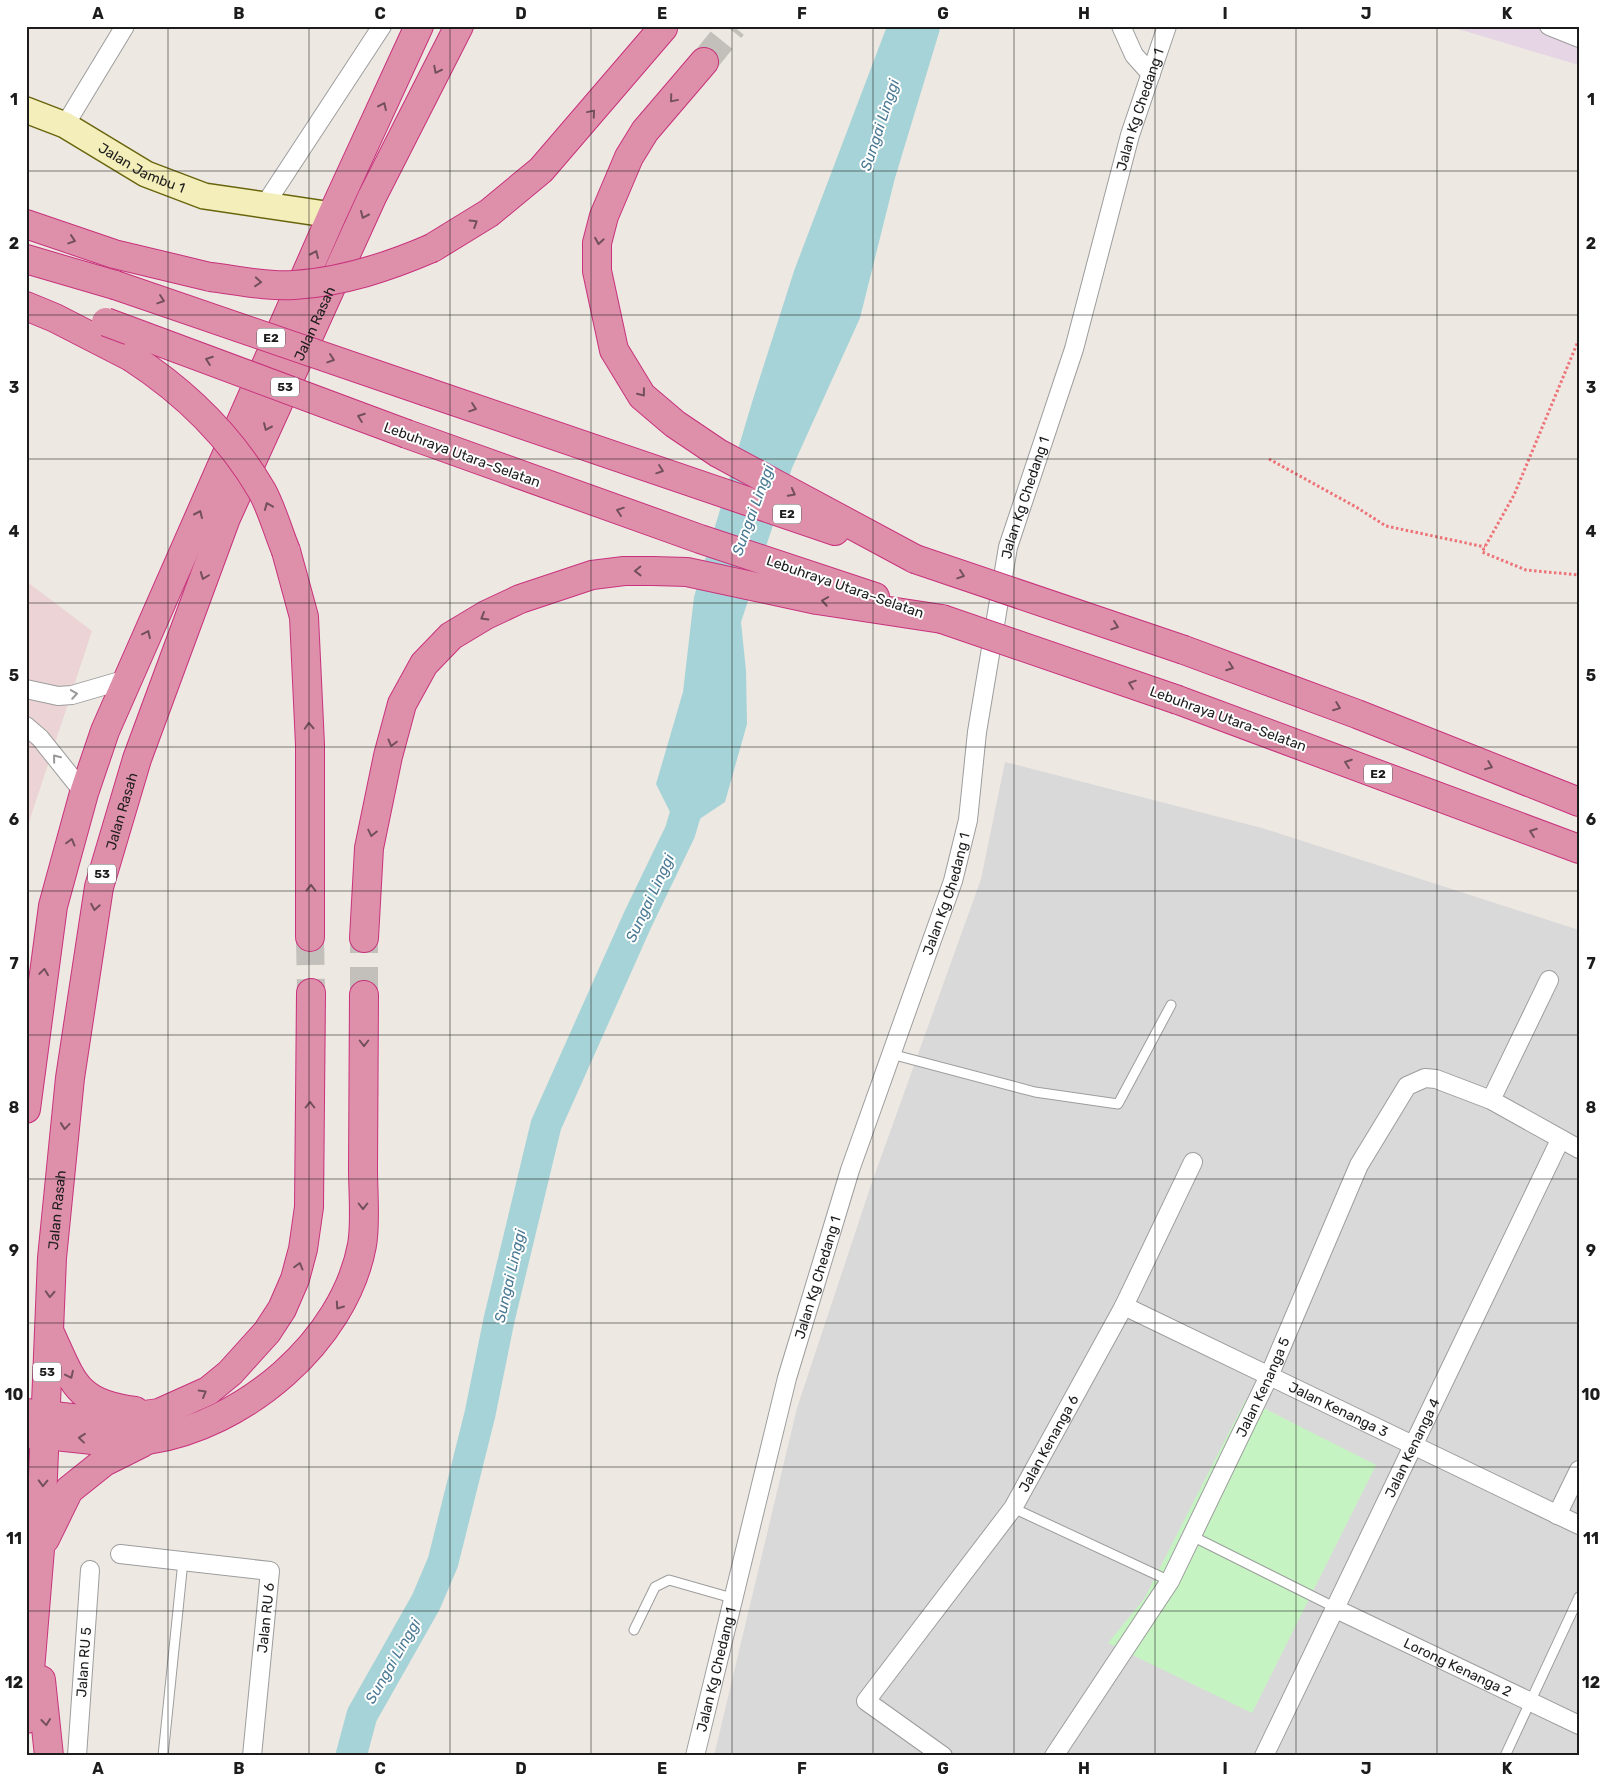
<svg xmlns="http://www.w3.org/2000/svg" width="1605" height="1782" font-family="Rubik,sans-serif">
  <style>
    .residential { fill: #dad9d9 }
    .commercial { fill: #ecd3d5 }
    .industrial { fill: #e5d5e5 }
    .park { fill: #c5f4c2 }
    .water { fill: #a6d3d7 }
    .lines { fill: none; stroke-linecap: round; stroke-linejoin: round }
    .river { stroke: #a6d3d7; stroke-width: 31 }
    .highway-tunnel { stroke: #c3bfba; stroke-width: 28; stroke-dasharray: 28 14; stroke-linecap: butt }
    .lane-casing { stroke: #9d9d9d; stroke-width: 11 }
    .street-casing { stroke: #9d9d9d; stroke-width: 20 }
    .secondary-casing { stroke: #69650d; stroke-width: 28 }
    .highway-casing { stroke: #c8327c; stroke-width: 30 }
    .path { stroke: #ee7378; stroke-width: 3; stroke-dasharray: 2.5 2.5; stroke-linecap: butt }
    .lane { stroke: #fff; stroke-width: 9 }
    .street { stroke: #fff; stroke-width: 18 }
    .secondary { stroke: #f3eeba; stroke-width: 25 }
    .highway { stroke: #de90aa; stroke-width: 28 }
    .highway-bridge-casing { stroke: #c8327c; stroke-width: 30; stroke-linecap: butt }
    .highway-bridge { stroke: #de90aa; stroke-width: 28 }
    .oneway { stroke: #73505c }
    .oneway2 { stroke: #999 }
    .grid { fill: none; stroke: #1c1c1c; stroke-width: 1; stroke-opacity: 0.55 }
    .labels { text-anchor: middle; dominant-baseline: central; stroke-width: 4; stroke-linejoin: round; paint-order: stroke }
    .shield { fill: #fff; stroke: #606060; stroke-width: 1 }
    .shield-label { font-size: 12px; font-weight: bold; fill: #1c1c1c }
    .street-label { font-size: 14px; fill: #1c1c1c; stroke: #fff }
    .water-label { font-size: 15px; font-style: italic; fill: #4b7a94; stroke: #fff }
    .neatline { fill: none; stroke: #1c1c1c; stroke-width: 2 }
    .grid-label { font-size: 16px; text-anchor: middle; font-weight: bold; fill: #1c1c1c }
  </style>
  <rect width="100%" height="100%" fill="#ede8e2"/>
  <polygon class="residential" points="1005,762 1262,828 1579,930 1579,1756 714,1756 797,1408 871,1185 981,879"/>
  <polygon class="commercial" points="26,581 92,631 26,831"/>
  <polygon class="industrial" points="1448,26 1579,26 1579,65"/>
  <polygon class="park" points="1246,1399 1376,1465 1252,1713 1108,1643 1144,1599"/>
  <polygon class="water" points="887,26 941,26 895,178 860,318 792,468 741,622 746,671 747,724 725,802 680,832 656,784 683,692 694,597 753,399 794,271"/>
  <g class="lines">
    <polyline class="river" points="351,1756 362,1715 426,1602 443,1562 480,1414 499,1320 546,1125 638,919 680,832 692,792"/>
    <g class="highway-tunnel">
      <polyline points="704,62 733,26"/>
      <polyline points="310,937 311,993"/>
      <polyline points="364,995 364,938"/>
    </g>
    <g class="lane-casing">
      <g id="lane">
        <polyline points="891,1054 1035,1092 1118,1104 1171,1005"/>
        <polyline points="1013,1508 1170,1581"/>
        <polyline points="1192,1536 1336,1608"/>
        <polyline points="634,1630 655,1587 669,1580 732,1598"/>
        <polyline points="163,1756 183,1561"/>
        <polyline points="1505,1756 1579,1597"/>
      </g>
    </g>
    <g class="street-casing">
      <g id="street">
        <polyline points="1121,26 1134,55 1151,74"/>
        <polyline points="1549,26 1579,38"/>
        <polyline points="65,125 125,26"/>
        <polyline points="264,206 382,26"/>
        <polyline points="26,689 58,696 72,695 127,679"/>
        <polyline points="26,726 40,738 84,793"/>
        <polyline points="1491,1100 1549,980"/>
        <path id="s1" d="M1124 1306 1579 1525"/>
        <polyline points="1557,1515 1579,1470"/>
        <polyline points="120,1554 270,1571 252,1756"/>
        <path id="s2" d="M1336 1609 1579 1725"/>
        <path id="s3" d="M77 1756 90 1570"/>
        <path id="s4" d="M695 1756 787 1378 850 1170 953 881 968 820 977 732 1008 547 1074 349 1130 135 1167 26"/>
        <path id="s5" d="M943 1756 866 1701 1013 1508 1124 1306 1193 1162"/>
        <path id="s6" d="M1054 1756 1170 1581 1269 1376 1359 1165 1407 1086 1425 1078 1436 1079 1491 1100 1579 1149"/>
        <path id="s7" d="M1264 1756 1560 1140"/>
      </g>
    </g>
    <g class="secondary-casing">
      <g id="secondary">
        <path id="s8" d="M26 110 65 125 146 174 204 196 332 215"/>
      </g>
    </g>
    <g class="highway-casing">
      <g id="highway">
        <polyline points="704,62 645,131 629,157 604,216 597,243 597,271 614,350 642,396 675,424 718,453 915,559"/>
        <polyline points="26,224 114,254 210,277"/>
        <polyline points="432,248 489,213 541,170 663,28"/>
        <polyline points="26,259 115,285"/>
        <polyline points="26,306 55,318 131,357"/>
        <polyline points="427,392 835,531"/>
        <polyline points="407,434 700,539 875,597"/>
        <polyline points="286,551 304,617 310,745 310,937"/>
        <polyline points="1184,650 1357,714 1579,802"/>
        <polyline points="1178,700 1579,849"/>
        <polyline points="364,938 369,848 388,756 402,704 424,664 451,636 486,615 520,599 592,575 624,571 653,571 687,572 817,600 942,619"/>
        <polyline points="26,1109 53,906 84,793 105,731 332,215 419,26"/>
        <path d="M51 1335C73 1383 77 1404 135 1411"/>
        <polyline points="26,1413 99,1421 159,1413 208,1391 230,1373 267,1332 282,1309 295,1279 303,1249 309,1207 311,993"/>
        <path d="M27 1434C67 1435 108 1446 148 1440 243 1426 344 1342 362 1245 366 1223 363 1192 363 1169 363 1111 364 1053 364 995"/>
        <polyline points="45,1539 69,1490 104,1462 142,1443"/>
        <polyline points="41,1680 49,1756"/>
        <path id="s9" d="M26 1719 40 1549 52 1258 70 1078 99 887 137 759 226 518 372 197 459 26"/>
      </g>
    </g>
    <g class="path">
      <polyline points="1579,339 1514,495 1482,552 1526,570 1579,575"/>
      <polyline points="1269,459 1356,507 1386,526 1485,547"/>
    </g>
    <use href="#lane" class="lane"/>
    <use href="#street" class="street"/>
    <use href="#secondary" class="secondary"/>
    <use href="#highway" class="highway"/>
    <g class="highway-bridge-casing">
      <g id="highway-bridge">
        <path d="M210 277C237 280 267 287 294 285 343 282 388 267 432 248"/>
        <polyline points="115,285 427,392"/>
        <polyline points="106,322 407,434"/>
        <path d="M131 357C185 392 229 434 262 491 272 509 278 532 286 551"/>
        <polyline points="915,559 1184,650"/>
        <polyline points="942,619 1178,700"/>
      </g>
    </g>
    <use href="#highway-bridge" class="highway-bridge"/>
  </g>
  <defs><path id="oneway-chevron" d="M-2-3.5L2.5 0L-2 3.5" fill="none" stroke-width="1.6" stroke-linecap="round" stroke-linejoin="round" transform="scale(1.25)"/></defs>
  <g class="oneway">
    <use href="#oneway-chevron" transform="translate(437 70) rotate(117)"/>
    <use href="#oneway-chevron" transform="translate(673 99) rotate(130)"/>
    <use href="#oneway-chevron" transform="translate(383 106) rotate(-65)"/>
    <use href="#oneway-chevron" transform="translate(592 113) rotate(-50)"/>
    <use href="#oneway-chevron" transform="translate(364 215) rotate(114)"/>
    <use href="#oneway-chevron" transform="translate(474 223) rotate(-32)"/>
    <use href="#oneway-chevron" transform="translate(72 240) rotate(18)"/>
    <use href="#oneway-chevron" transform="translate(599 241) rotate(99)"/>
    <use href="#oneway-chevron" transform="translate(315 254) rotate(-66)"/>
    <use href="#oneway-chevron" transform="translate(258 282) rotate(5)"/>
    <use href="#oneway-chevron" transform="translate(161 300) rotate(19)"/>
    <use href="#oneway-chevron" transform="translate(331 359) rotate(19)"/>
    <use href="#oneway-chevron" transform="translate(209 360) rotate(-160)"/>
    <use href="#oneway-chevron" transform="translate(642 393) rotate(52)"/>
    <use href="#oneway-chevron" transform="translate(473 408) rotate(19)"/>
    <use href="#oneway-chevron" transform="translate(361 417) rotate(-160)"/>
    <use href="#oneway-chevron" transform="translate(267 427) rotate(114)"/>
    <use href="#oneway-chevron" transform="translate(660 470) rotate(19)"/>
    <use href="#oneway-chevron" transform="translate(792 493) rotate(28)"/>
    <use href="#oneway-chevron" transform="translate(268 506) rotate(-112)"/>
    <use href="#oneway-chevron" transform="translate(620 511) rotate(-161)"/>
    <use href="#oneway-chevron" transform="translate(199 514) rotate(-66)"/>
    <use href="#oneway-chevron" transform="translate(638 571) rotate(179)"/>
    <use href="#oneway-chevron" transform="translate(961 575) rotate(19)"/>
    <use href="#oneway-chevron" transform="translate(204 576) rotate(111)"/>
    <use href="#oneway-chevron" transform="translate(825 601) rotate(-171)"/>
    <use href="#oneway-chevron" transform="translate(484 617) rotate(150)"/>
    <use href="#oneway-chevron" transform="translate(1115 626) rotate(19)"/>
    <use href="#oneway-chevron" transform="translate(147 634) rotate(-65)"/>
    <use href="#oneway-chevron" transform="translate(1230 667) rotate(20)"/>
    <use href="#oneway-chevron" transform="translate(1132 684) rotate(-161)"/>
    <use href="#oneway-chevron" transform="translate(1337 707) rotate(21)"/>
    <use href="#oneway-chevron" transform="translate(309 726) rotate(-93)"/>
    <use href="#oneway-chevron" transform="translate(392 743) rotate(105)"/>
    <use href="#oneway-chevron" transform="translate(1348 763) rotate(-160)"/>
    <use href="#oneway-chevron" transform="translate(1489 766) rotate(22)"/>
    <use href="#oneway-chevron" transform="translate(1533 832) rotate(-160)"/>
    <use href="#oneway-chevron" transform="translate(372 833) rotate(102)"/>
    <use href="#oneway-chevron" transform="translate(71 842) rotate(-75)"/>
    <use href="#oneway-chevron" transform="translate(311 888) rotate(-89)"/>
    <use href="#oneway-chevron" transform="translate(95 907) rotate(100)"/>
    <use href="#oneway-chevron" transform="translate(44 972) rotate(-82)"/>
    <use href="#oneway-chevron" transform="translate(364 1043) rotate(90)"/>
    <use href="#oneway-chevron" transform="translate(310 1105) rotate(-90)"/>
    <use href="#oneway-chevron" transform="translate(65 1126) rotate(95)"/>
    <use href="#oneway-chevron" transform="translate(363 1206) rotate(90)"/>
    <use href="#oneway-chevron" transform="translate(299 1266) rotate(-75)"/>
    <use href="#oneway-chevron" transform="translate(50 1294) rotate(93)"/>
    <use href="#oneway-chevron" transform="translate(339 1306) rotate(125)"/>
    <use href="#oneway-chevron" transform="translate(70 1375) rotate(65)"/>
    <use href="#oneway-chevron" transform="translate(203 1393) rotate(-30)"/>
    <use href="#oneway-chevron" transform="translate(82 1438) rotate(-174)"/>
    <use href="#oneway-chevron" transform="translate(43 1483) rotate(92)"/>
    <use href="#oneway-chevron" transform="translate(46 1722) rotate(83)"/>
  </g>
  <g class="oneway2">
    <use href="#oneway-chevron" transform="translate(74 694) rotate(-9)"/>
    <use href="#oneway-chevron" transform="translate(56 758) rotate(-129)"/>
  </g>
  <path class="grid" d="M168 26V1756M309 26V1756M450 26V1756M591 26V1756M732 26V1756M873 26V1756M1014 26V1756M1155 26V1756M1296 26V1756M1437 26V1756M26 171H1579M26 315H1579M26 459H1579M26 603H1579M26 747H1579M26 891H1579M26 1035H1579M26 1179H1579M26 1323H1579M26 1467H1579M26 1611H1579"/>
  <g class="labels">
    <g class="shield">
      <rect x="257" y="328.5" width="28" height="19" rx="4"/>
      <rect x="271" y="377.5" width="28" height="19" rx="4"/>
      <rect x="773" y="504.5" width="28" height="19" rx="4"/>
      <rect x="1364" y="764.5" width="28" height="19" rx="4"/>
      <rect x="88" y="864.5" width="28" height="19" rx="4"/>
      <rect x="33" y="1362.5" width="28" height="19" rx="4"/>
    </g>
    <g class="shield-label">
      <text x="271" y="338">E2</text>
      <text x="285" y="387">53</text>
      <text x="787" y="514">E2</text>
      <text x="1378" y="774">E2</text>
      <text x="102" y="874">53</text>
      <text x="47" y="1372">53</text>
    </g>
    <g class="street-label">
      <text stroke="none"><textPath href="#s4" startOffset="1709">Jalan Kg Chedang 1</textPath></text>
      <text stroke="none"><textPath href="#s8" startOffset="130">Jalan Jambu 1</textPath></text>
      <text stroke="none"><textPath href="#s9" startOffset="1440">Jalan Rasah</textPath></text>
      <text transform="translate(462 455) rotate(20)">Lebuhraya Utara–Selatan</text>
      <text stroke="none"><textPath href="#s4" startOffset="1304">Jalan Kg Chedang 1</textPath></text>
      <text transform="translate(845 587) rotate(19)">Lebuhraya Utara–Selatan</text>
      <text transform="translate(1228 719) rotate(20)">Lebuhraya Utara–Selatan</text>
      <text stroke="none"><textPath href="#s9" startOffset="915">Jalan Rasah</textPath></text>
      <text stroke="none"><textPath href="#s4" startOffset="899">Jalan Kg Chedang 1</textPath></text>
      <text stroke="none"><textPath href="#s9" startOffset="510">Jalan Rasah</textPath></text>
      <text stroke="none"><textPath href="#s4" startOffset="494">Jalan Kg Chedang 1</textPath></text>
      <text stroke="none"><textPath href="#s6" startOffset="425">Jalan Kenanga 5</textPath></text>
      <text stroke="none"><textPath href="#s1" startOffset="238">Jalan Kenanga 3</textPath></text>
      <text stroke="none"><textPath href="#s5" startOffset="411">Jalan Kenanga 6</textPath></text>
      <text stroke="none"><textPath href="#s7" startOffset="342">Jalan Kenanga 4</textPath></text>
      <text transform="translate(266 1618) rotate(-84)">Jalan RU 6</text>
      <text stroke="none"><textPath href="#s3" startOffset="94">Jalan RU 5</textPath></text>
      <text stroke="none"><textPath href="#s2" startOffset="135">Lorong Kenanga 2</textPath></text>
      <text stroke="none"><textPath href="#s4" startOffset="89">Jalan Kg Chedang 1</textPath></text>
    </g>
    <g class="water-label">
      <text transform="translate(880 125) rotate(-72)">Sungai Linggi</text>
      <text transform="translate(753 510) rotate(-70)">Sungai Linggi</text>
      <text transform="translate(650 898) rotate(-65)">Sungai Linggi</text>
      <text transform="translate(510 1276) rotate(-77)">Sungai Linggi</text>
      <text transform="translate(393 1661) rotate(-60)">Sungai Linggi</text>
    </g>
  </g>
  <rect width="1605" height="1782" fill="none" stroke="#ffffff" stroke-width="55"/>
  <rect x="28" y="28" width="1550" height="1726" class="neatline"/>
  <g class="grid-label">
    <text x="98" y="19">A</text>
    <text x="239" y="19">B</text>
    <text x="380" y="19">C</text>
    <text x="521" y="19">D</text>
    <text x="662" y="19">E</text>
    <text x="802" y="19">F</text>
    <text x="943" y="19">G</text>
    <text x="1084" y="19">H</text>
    <text x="1225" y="19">I</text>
    <text x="1366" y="19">J</text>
    <text x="1507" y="19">K</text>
    <text x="14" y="105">1</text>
    <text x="1591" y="105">1</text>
    <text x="14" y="249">2</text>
    <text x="1591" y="249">2</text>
    <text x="14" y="393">3</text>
    <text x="1591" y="393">3</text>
    <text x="14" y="537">4</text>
    <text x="1591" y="537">4</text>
    <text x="14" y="681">5</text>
    <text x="1591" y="681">5</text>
    <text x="14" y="825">6</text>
    <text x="1591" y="825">6</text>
    <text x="14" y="969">7</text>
    <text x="1591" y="969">7</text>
    <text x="14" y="1113">8</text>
    <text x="1591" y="1113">8</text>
    <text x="14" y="1256">9</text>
    <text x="1591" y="1256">9</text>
    <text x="14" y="1400">10</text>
    <text x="1591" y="1400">10</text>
    <text x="14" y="1544">11</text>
    <text x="1591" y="1544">11</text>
    <text x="14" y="1688">12</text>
    <text x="1591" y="1688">12</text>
    <text x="98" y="1774">A</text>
    <text x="239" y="1774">B</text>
    <text x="380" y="1774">C</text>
    <text x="521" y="1774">D</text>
    <text x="662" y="1774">E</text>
    <text x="802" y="1774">F</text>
    <text x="943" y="1774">G</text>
    <text x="1084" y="1774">H</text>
    <text x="1225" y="1774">I</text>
    <text x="1366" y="1774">J</text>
    <text x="1507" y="1774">K</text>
  </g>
</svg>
